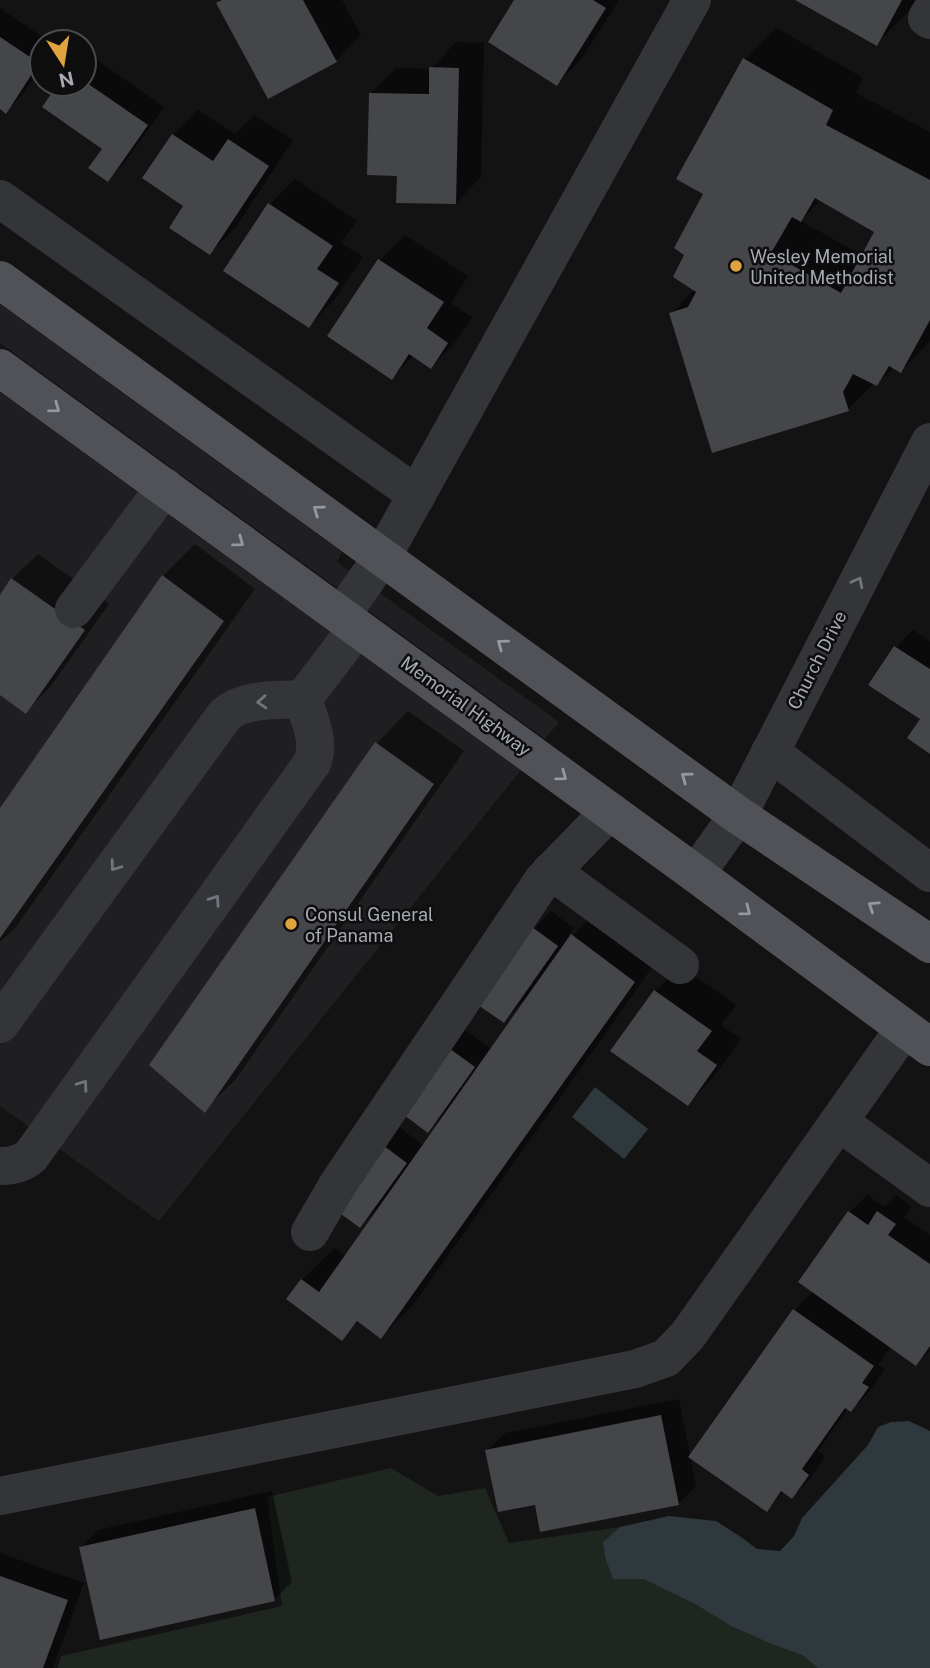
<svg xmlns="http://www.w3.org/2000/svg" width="930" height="1668" font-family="'Public Sans',sans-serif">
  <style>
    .built { fill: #1f1f21 }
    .green { fill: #1f2620 }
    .water { fill: #2f383d }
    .shadow { fill: #0007; fill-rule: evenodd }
    .building { fill: #454649; fill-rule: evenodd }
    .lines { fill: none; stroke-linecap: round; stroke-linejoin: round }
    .minor { stroke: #343539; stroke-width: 38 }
    .major { stroke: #505257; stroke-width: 38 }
    .oneway { stroke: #9598a1 }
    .oneway2 { stroke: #73757c }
    .poi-dot { fill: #dfa340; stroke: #0e0e0f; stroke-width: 2.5 }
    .labels { text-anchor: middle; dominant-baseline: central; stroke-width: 5; stroke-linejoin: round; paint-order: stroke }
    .poi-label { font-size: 18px; fill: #a6aab3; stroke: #0e0e0f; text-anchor: start }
    .street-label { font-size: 18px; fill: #a6aab3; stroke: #0e0e0f }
  </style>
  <rect width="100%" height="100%" fill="#131314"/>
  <g class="built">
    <polygon points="0,304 342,552 337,562 559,722 545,739 0,343"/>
    <polygon points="0,392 521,770 159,1221 0,1106"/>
  </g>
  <polygon class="green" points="391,1468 438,1496 485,1488 509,1543 620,1527 603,1542 613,1578 643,1579 695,1604 731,1626 771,1644 802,1655 818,1668 58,1668 61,1656 282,1606 267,1497"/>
  <g class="water">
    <polygon points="595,1087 648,1129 624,1159 572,1117"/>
    <polygon points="909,1421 930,1431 930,1668 818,1668 802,1655 771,1644 731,1626 695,1604 643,1579 613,1579 605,1557 603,1542 620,1527 669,1516 716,1521 741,1537 757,1549 780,1551 794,1536 802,1518 868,1445 878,1427 891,1422"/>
  </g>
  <g class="shadow">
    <polygon points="222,0 342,0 361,35 336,61 218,4"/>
    <polygon points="516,0 619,0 582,58 557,84"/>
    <polygon points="798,0 915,0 908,12 876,44"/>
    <polygon points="0,8 50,42 42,42 42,66 23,94 6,111 0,107"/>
    <path d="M777 28 863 78 856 93 930 132V341L901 371 894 367 877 384 874 383 848 409 671 314 695 289 687 254 745 59ZM821 200 877 231 863 256 801 221Z"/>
    <polygon points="456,42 484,43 481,177 456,203 399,174 371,94 396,68 431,69"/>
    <polygon points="87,53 164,107 125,162 108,179 104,149 60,84 84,84 84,56"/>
    <polygon points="198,110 235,134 254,115 293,140 235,228 210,253 173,135"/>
    <polygon points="295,179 357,221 341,243 363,257 334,300 309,326 225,270 270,204"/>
    <polygon points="405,235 468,276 451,303 472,317 456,341 431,367 414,355 392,378 380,260"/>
    <polygon points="195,544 255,589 16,927 0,942 0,811 163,576"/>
    <polygon points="38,554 109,604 51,686 26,711 0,693 0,598 12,579"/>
    <polygon points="913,630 930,641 930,752 922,718 871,684 896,647"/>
    <polygon points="408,711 464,751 236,1079 204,1110 151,1065 377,743"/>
    <polygon points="604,904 665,949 413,1305 381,1337 359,1321 342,1339 289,1299 302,1280 334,1248 346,1257 379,1207 360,1226 336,1208 399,1127 424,1146 444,1118 443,1116 428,1131 402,1111 465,1030 492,1049 525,1003 523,1001 504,1021 534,929 551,911 574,928 568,936 570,938"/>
    <polygon points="681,966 736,1005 721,1025 741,1039 713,1078 688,1103 613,1051 655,991"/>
    <polygon points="867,1195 884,1207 896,1195 912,1206 904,1217 930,1235 930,1350 916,1364 891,1346 878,1365 885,1369 868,1393 851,1410 848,1408 818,1451 825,1457 809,1480 792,1497 784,1491 766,1510 794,1311 813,1291 800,1282 850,1212"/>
    <polygon points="679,1399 696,1486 679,1503 536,1503 487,1451 505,1433"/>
    <polygon points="272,1491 292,1582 275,1599 81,1548 98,1530"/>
    <polygon points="0,1553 84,1583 53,1668 0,1668"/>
  </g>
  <g class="building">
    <polygon points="222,0 303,0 337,62 268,99 216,3"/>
    <polygon points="514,0 593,0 606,8 557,86 488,42"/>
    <polygon points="795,0 902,0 877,46"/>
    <polygon points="0,37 39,63 6,114 0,109"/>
    <path d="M743 58 833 110 826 125 930 180V320L901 373 889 366 877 386 853 374 843 392 849 411 712 453 669 313 688 307 696 292 673 277 684 255 674 248 703 194 676 179ZM815 198 874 232 841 293 771 253 792 217 801 222Z"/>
    <polygon points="429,67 459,68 456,204 396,203 397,176 367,175 369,93 429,94"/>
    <polygon points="84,81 148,125 108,182 88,168 102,149 42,107 58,84 84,84"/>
    <polygon points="172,134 213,161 228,139 269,166 210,255 169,228 183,206 142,178"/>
    <polygon points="268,203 333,246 317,269 339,283 309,328 223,271"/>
    <polygon points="378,259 444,302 427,328 448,343 431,369 409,354 392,380 327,336"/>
    <polygon points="162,575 224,621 0,938 0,808"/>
    <polygon points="11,578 85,630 26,714 0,695 0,595"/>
    <polygon points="894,646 930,669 930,754 907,738 920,719 868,685"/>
    <polygon points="375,742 434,784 205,1113 149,1065"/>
    <polygon points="532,927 558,946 504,1023 478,1005"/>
    <polygon points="571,934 635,982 381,1339 357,1321 342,1341 286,1299 301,1279 319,1292"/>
    <polygon points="654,990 712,1031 697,1051 717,1065 688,1106 610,1051"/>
    <polygon points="446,1046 475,1067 428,1133 400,1112"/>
    <polygon points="380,1143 407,1163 360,1228 333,1208"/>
    <polygon points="848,1211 868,1225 877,1211 896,1224 888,1235 930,1264 930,1346 916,1366 798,1282"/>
    <polygon points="793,1309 874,1366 862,1383 869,1387 851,1412 845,1408 802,1469 809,1475 792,1499 781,1491 767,1512 688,1457"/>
    <polygon points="661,1415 679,1505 540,1532 535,1505 498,1512 485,1450"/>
    <polygon points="255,1508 275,1601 100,1640 79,1547"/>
    <polygon points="0,1576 68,1600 43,1668 0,1668"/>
  </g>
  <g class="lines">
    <g class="minor">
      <polyline points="930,13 927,18 930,20"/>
      <polyline points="0,199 417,495"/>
      <polyline points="74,609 165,487"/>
      <polyline points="341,616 382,557 692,0"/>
      <polyline points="303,699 357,628"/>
      <polyline points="770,752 930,873"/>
      <polyline points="551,871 680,965"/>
      <polyline points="696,874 738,815 930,442"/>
      <path d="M0 1024 225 715C245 697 278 701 303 699 309 718 321 743 312 763L31 1156C22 1164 12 1166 0 1166"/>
      <polyline points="839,1122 930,1188"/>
      <polyline points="310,1232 338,1184 543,880 610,811"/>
      <polyline points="0,1496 635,1369 666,1358 688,1335 904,1029"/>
    </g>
    <g class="major">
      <polyline points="0,280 738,815 930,944"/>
      <polyline points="0,368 696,874 930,1047"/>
    </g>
  </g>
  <defs><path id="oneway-chevron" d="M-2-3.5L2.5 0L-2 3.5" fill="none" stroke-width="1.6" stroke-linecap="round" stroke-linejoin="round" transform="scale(1.75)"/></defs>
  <g class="oneway">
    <use href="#oneway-chevron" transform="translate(55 408) rotate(36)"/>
    <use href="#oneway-chevron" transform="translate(318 510) rotate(-144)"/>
    <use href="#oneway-chevron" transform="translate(239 542) rotate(36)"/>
    <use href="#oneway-chevron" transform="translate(502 644) rotate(-144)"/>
    <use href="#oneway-chevron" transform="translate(562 776) rotate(36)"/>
    <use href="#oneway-chevron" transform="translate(686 777) rotate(-144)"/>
    <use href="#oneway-chevron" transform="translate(873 906) rotate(-146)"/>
    <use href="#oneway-chevron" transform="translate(746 911) rotate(37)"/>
  </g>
  <g class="oneway2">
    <use href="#oneway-chevron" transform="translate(858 582) rotate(-63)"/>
    <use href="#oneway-chevron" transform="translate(262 702) rotate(176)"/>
    <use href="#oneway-chevron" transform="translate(115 866) rotate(126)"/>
    <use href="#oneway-chevron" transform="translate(215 900) rotate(-55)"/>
    <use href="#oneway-chevron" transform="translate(83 1085) rotate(-54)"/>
  </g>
  <g class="poi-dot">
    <circle cx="736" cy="266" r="7"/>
    <circle cx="291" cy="924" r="7"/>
  </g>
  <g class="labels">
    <g class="poi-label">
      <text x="750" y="256">Wesley Memorial<tspan x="750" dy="21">United Methodist</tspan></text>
      <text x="305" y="914">Consul General<tspan x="305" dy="21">of Panama</tspan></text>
    </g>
    <g class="street-label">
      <text transform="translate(817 660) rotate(-63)">Church Drive</text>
      <text transform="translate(466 706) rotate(36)">Memorial Highway</text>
    </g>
  </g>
  <g transform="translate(63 63) rotate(168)"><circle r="33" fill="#0e0e0f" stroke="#4b4c51" stroke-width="2"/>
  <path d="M0-5L12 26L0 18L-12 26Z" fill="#dfa340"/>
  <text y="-10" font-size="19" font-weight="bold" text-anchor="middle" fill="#a6aab3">N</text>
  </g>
</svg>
